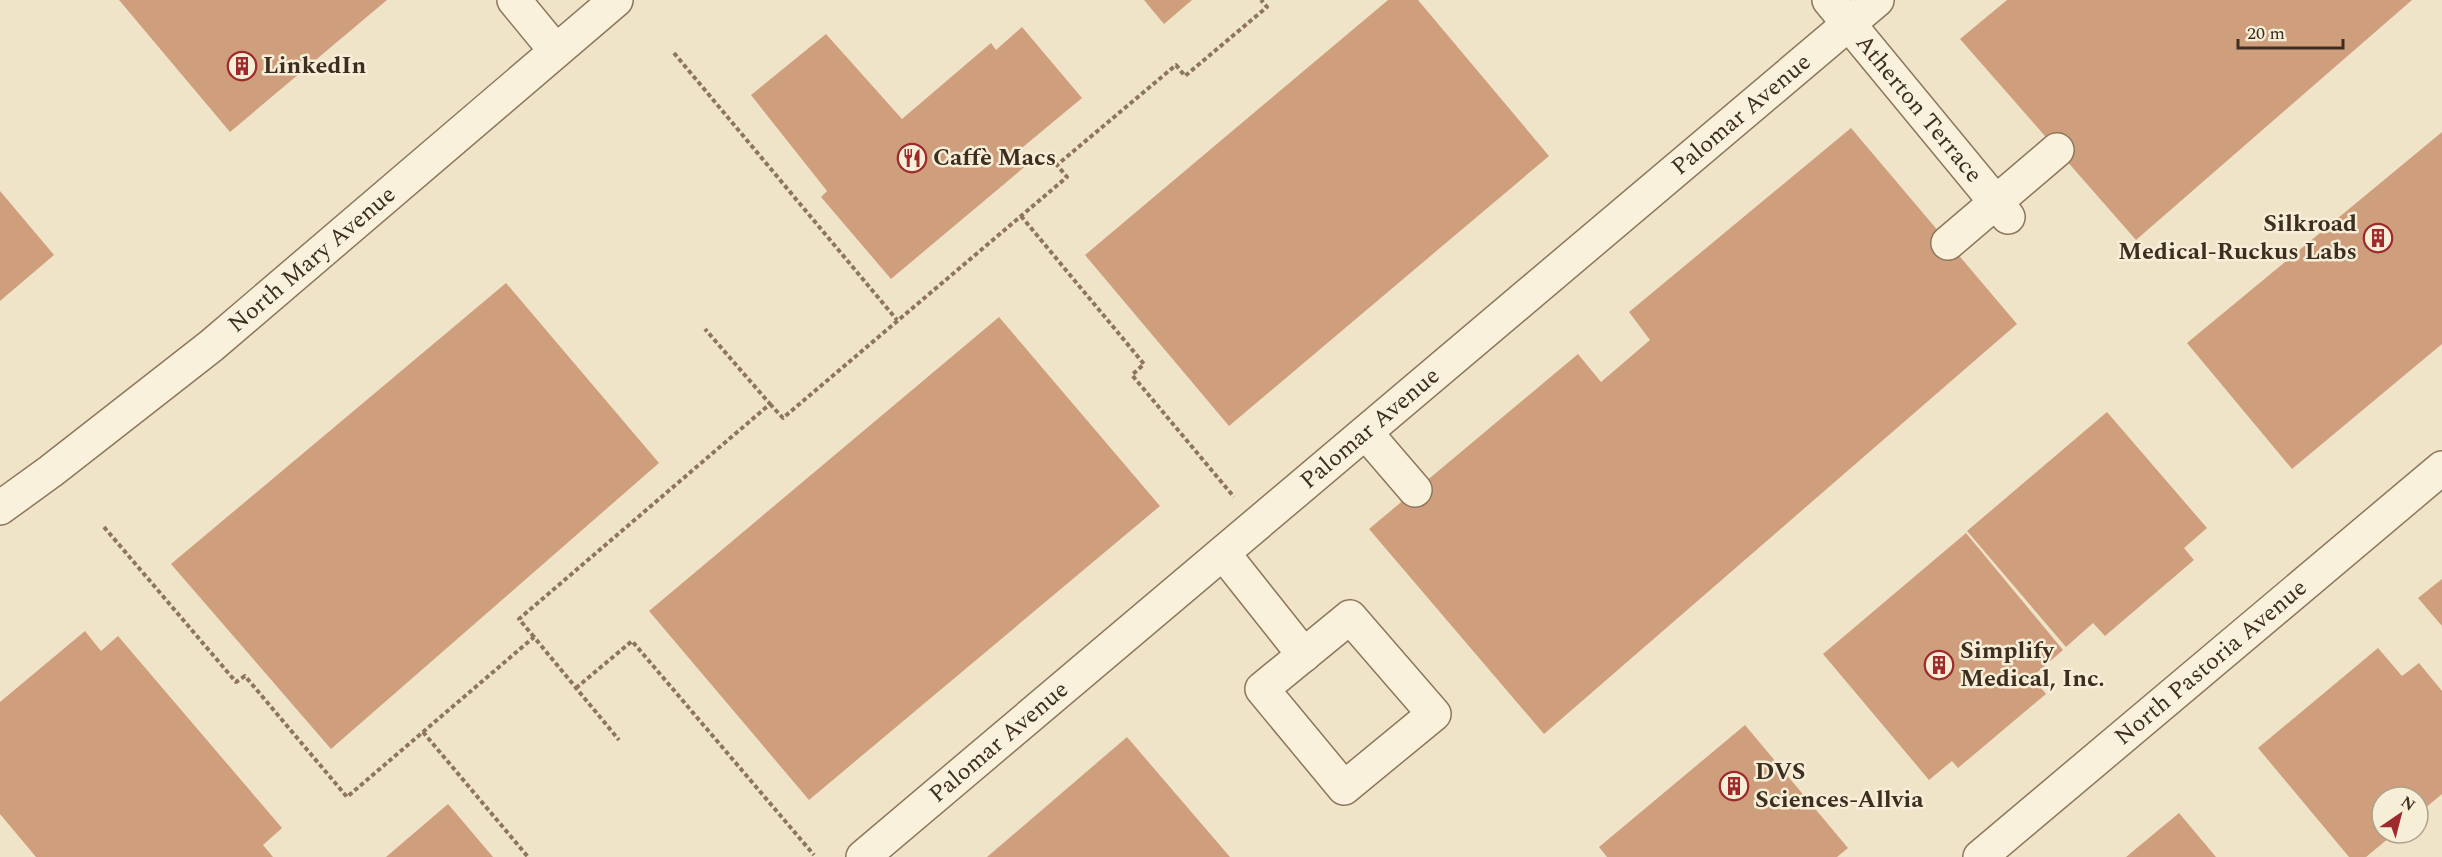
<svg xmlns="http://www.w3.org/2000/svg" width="2442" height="857" font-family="Spectral,serif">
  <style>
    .building { fill: #cf9f7d }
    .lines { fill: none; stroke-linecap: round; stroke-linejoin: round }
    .minor-casing { stroke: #8d765c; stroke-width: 36 }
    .path { stroke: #8d765c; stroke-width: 4; stroke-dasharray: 4.5 3; stroke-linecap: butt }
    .minor { stroke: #faf1dc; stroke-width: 33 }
    .labels { text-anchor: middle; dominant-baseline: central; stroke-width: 5; stroke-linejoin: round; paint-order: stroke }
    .poi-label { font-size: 24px; font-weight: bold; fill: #3d2e20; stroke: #f7eed8; text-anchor: start }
    .street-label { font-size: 24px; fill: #3d2e20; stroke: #f7eed8 }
  </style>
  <rect width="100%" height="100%" fill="#f0e4c8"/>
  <g class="building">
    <polygon points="119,0 387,0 230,132"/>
    <polygon points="1144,0 1192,0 1164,24"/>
    <polygon points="1388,0 1418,0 1549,156 1229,426 1085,255"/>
    <polygon points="2007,0 2412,0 2136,240 1960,39"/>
    <polygon points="1022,27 1082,98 1017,152 1028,164 891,279 821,197 827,191 751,95 826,34 902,119 991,43 996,50"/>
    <polygon points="1851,128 2017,324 1544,734 1369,529 1578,354 1601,382 1650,340 1629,312"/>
    <polygon points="2442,132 2442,344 2292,469 2187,343"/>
    <polygon points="0,191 54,255 0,301"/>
    <polygon points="506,283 659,463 331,749 171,564"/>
    <polygon points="999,317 1160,506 809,800 649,611"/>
    <polygon points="2107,412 2207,528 2184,548 2194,560 2105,636 2093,623 2066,647 1967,531"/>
    <polygon points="1966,533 2063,650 2032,677 2046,694 1958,768 1952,761 1929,780 1823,654"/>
    <polygon points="2442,579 2442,626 2418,598"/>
    <polygon points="85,631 101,651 118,636 282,828 263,845 273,857 36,857 0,814 0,702"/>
    <polygon points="2378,648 2402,676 2419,663 2442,691 2442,794 2418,814 2418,797 2382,797 2382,833 2395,833 2366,857 2349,857 2258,748"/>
    <polygon points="1745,725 1848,848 1837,857 1607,857 1599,847"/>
    <polygon points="1127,737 1230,857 987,857"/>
    <polygon points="448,804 493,857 386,857"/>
    <polygon points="2179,813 2216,857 2126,857"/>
  </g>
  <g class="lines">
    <g class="minor-casing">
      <g id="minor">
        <polyline points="514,0 555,50"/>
        <path id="s1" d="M1829 0 2008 217"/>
        <polyline points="1948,243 2057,150"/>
        <polyline points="1366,433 1415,490"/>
        <path id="s2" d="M0 508 51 471 211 346 616 0"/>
        <polyline points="1223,553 1304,655"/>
        <polygon points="1350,617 1434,714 1344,788 1262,689"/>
        <path id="s3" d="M863 857 1877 0"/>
        <path id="s4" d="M1980 857 2442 468"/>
      </g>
    </g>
    <g class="path">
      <polyline points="674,53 897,320"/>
      <polyline points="1021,216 1144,364 1132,375 1234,497"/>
      <polyline points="770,404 783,418 1067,177 1057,165 1176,65 1185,76 1267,7 1261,0"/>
      <polyline points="104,527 236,682 245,676 347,797 534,637 619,740"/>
      <polyline points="534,637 519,619 770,404 705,329"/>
      <polyline points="576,688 632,641 814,855"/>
      <polyline points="423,732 528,857"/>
    </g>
    <use href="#minor" class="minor"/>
  </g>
  <defs>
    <g id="building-ring" transform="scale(1.5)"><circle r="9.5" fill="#f7eed8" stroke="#9e2a2b" stroke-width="1.5"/><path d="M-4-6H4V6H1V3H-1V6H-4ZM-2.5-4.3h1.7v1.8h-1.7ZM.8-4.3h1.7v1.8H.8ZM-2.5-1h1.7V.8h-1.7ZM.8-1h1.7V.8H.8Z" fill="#9e2a2b"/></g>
    <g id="restaurant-ring" transform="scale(1.5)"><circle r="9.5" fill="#f7eed8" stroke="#9e2a2b" stroke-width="1.5"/><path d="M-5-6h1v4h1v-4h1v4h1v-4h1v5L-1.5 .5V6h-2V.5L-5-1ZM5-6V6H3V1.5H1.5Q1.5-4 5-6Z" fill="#9e2a2b"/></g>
  </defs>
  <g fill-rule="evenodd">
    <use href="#building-ring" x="242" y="66"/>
    <use href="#restaurant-ring" x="912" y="158"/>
    <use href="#building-ring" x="2378" y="238"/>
    <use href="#building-ring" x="1939" y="665"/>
    <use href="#building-ring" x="1734" y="786"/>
  </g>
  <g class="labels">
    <g class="poi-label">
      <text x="263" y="66">LinkedIn</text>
      <text x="933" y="158">Caffè Macs</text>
      <text x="2357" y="224" text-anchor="end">Silkroad<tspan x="2357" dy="28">Medical-Ruckus Labs</tspan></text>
      <text x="1960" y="651">Simplify<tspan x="1960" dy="28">Medical, Inc.</tspan></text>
      <text x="1755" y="772">DVS<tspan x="1755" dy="28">Sciences-Allvia</tspan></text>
    </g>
    <g class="street-label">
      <text stroke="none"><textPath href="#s1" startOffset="141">Atherton Terrace</textPath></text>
      <text stroke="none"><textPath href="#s3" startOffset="1150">Palomar Avenue</textPath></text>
      <text stroke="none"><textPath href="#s2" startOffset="399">North Mary Avenue</textPath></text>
      <text stroke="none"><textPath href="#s3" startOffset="664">Palomar Avenue</textPath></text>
      <text stroke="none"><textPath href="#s4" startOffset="302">North Pastoria Avenue</textPath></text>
      <text stroke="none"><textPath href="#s3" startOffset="178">Palomar Avenue</textPath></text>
    </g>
  </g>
  <g transform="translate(2400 815) rotate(35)"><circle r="28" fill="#f7eed8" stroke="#ada18e" stroke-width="1.5"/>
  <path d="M0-4.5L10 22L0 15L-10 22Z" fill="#9e2a2b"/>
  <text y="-9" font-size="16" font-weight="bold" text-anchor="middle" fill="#3d2e20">N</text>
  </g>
  <path d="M2238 39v9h105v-9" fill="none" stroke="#3d2e20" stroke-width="3"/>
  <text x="2247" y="39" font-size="18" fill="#3d2e20" stroke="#f7eed8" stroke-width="4.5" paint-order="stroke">20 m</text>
</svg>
